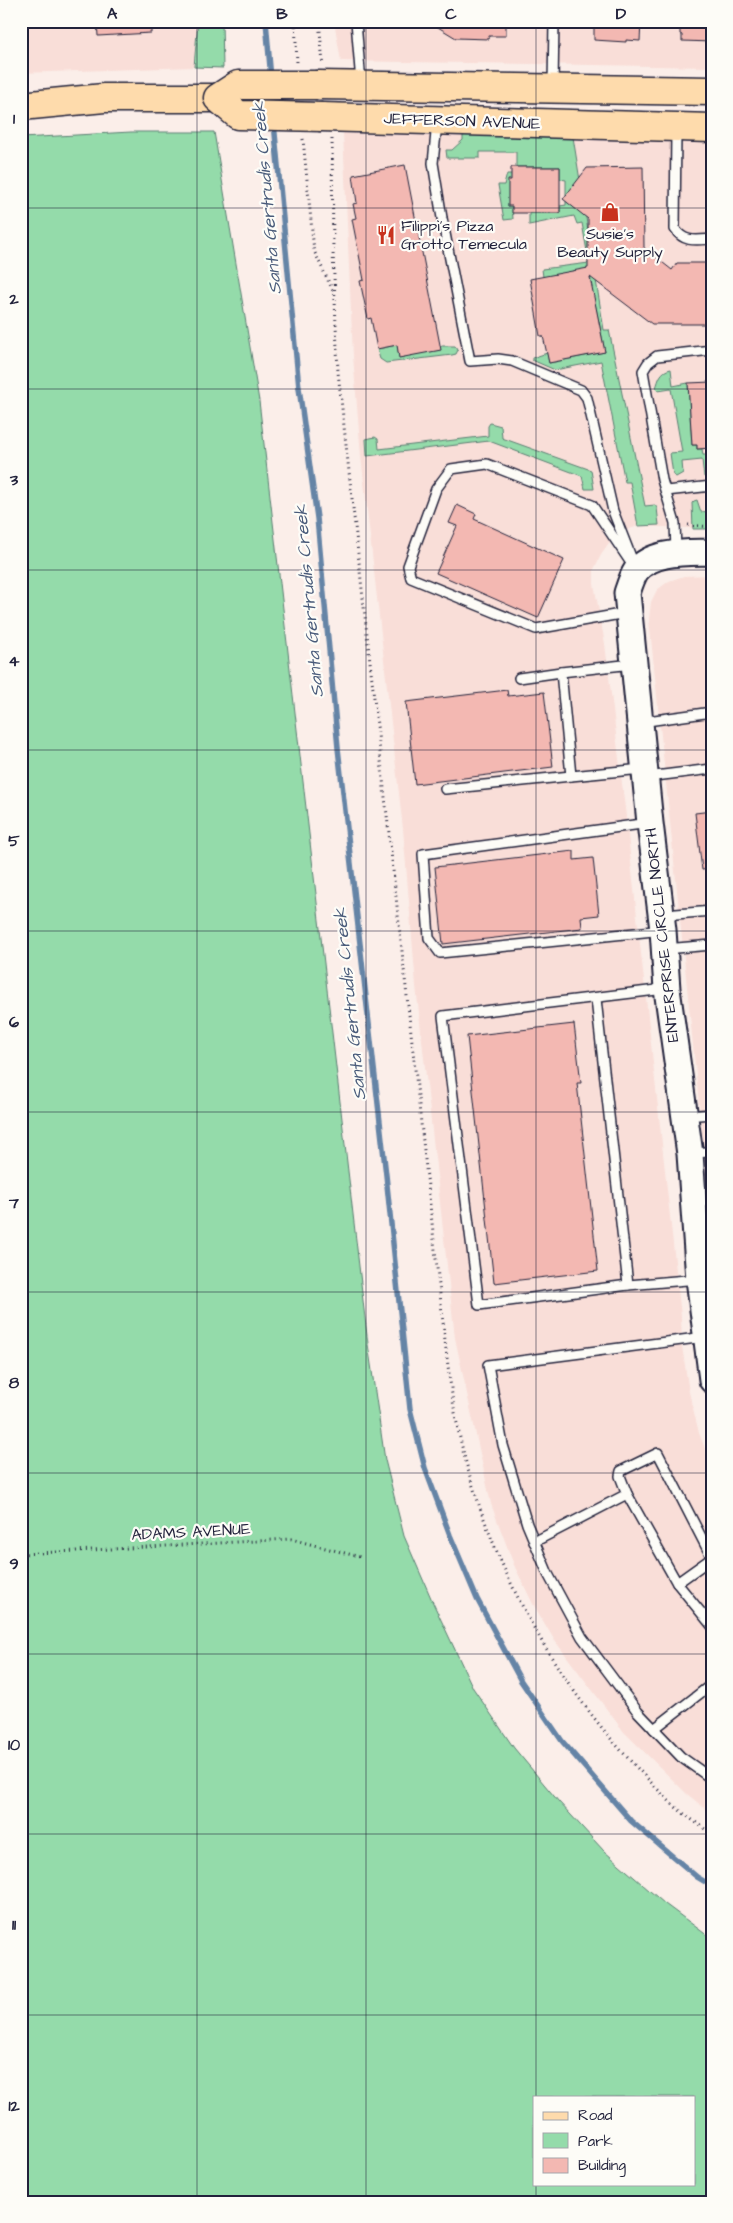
<svg xmlns="http://www.w3.org/2000/svg" width="733" height="2223" font-family="'Architects Daughter',sans-serif">
  <style>
    .built { fill: #f9ded8 }
    .green { fill: #94dbaa; stroke: #5b7e72; fill-rule: evenodd }
    .lines { fill: none; stroke-linecap: round; stroke-linejoin: round }
    .stream { stroke: #6584a6; stroke-width: 5.5 }
    .building { fill: #f3b8b2; stroke: #22223b }
    .lane-casing { stroke: #22223b; stroke-width: 12 }
    .secondary-casing { stroke: #22223b; stroke-width: 29 }
    .primary-casing { stroke: #22223b; stroke-width: 31 }
    .path { stroke: #22223b; stroke-width: 3; stroke-dasharray: 1 4; stroke-linecap: butt }
    .lane { stroke: #fdfcf7; stroke-width: 9 }
    .secondary { stroke: #fdfcf7; stroke-width: 25 }
    .primary { stroke: #fedbac; stroke-width: 28 }
    .primary-bridge-casing { stroke: #22223b; stroke-width: 31; stroke-linecap: butt }
    .primary-bridge { stroke: #fedbac; stroke-width: 28 }
    .grid { fill: none; stroke: #22223b; stroke-width: 1; stroke-opacity: 0.55 }
    .labels { text-anchor: middle; dominant-baseline: central; stroke-width: 4.5; stroke-linejoin: round; paint-order: stroke }
    .street-label { font-size: 16px; fill: #22223b; stroke: #fdfcf7 }
    .poi-label { font-size: 16px; fill: #22223b; stroke: #fdfcf7; text-anchor: start }
    .water-label { font-size: 18px; font-style: italic; fill: #495b7a; stroke: #fdfcf7 }
    .neatline { fill: none; stroke: #22223b; stroke-width: 2 }
    .grid-label { font-size: 16px; text-anchor: middle; font-weight: bold; fill: #22223b }
  </style>
  <rect width="100%" height="100%" fill="#fbeee9"/>
  <filter id="ink" filterUnits="userSpaceOnUse"><feTurbulence type="fractalNoise" baseFrequency=".02" numOctaves="2"/><feDisplacementMap in="SourceGraphic" scale="10" xChannelSelector="R" yChannelSelector="G"/><feConvolveMatrix kernelMatrix="1 2 1 2 8 2 1 2 1" color-interpolation-filters="sRGB"/></filter>
  <g filter="url(#ink)">
    <g class="built">
      <polygon points="21,21 198,21 194,67 21,73"/>
      <polygon points="334,21 712,21 712,67 341,61"/>
      <polygon points="343,133 712,139 712,529 638,526 621,532 611,541 601,555 594,569 594,584 605,644 625,808 681,1316 682,1346 689,1392 699,1433 712,1467 712,1814 687,1794 624,1732 555,1641 533,1604 514,1565 491,1504 455,1338 416,986 403,829 361,456 353,356"/>
      <polygon points="712,575 712,1229 649,619 651,602 657,590 669,581 684,576"/>
    </g>
    <g class="green">
      <polygon points="198,21 222,21 223,68 194,67"/>
      <path d="M131 132H214L259 401 368 1344 385 1460 404 1536 434 1605 473 1688 514 1748 559 1802 604 1851 665 1904 712 1939V2202H21V138ZM534 2097H694V2184H534Z"/>
      <polygon points="463,135 573,137 604,330 609,330 645,506 655,505 657,508 659,525 638,526 630,482 625,482 601,361 555,370 532,360 532,358 547,353 549,363 605,352 594,298 543,277 542,269 589,263 582,223 577,224 574,216 529,225 529,213 560,213 560,206 566,205 566,180 560,179 560,167 516,167 516,152 480,152 480,158 447,158 446,150 452,150 463,140"/>
      <polygon points="507,174 515,174 508,206 512,206 513,219 504,220 498,185 504,185"/>
      <polygon points="397,345 399,357 440,346 455,346 458,350 456,354 452,355 386,363 380,359 377,349"/>
      <path d="M671 369 673 386 688 383 692 445H697V449H702L703 455H707L708 476 704 477 702 460 682 462 683 473 676 477 673 475 670 453 682 452 671 389 658 391 656 388C659 379 660 371 671 369Z"/>
      <polygon points="490,423 501,426 502,438 591,470 594,489 585,489 582,476 489,441 367,456 366,439 375,437 378,439 379,449 488,436 488,426"/>
      <polygon points="697,500 701,512 712,511 712,529 693,529 692,503 694,501"/>
    </g>
    <g class="lines">
      <g class="stream">
        <polyline points="266,21 271,79"/>
        <polyline points="274,123 299,388 317,518 338,748 386,1175 410,1409 425,1468 450,1535 477,1599 521,1681 562,1741 631,1821 697,1877 712,1886"/>
      </g>
    </g>
    <g class="building">
      <polygon points="97,21 151,21 151,33 98,36"/>
      <polygon points="428,21 506,21 506,36 489,36 489,39 456,38"/>
      <polygon points="594,21 641,21 640,41 626,40 626,42 594,40"/>
      <polygon points="680,21 712,21 712,42 682,41 682,35 680,34"/>
      <polygon points="405,165 441,350 399,358 397,345 377,349 371,318 368,319 360,281 364,280 352,219 356,218 353,204 357,203 353,175"/>
      <polygon points="511,167 560,167 560,213 512,213 512,206 508,206 508,180 511,180"/>
      <polygon points="643,167 644,248 672,270 677,263 712,263 712,324 652,324 590,277 605,352 549,363 543,336 540,336 530,279 588,268 588,219 563,199 587,168"/>
      <polygon points="712,382 712,448 697,449 697,445 692,445 688,383"/>
      <polygon points="457,505 476,514 474,519 564,560 538,618 436,573 457,526 449,523"/>
      <polygon points="507,690 508,696 544,692 553,767 415,784 406,702"/>
      <polygon points="712,811 712,869 702,870 695,813"/>
      <polygon points="574,851 574,860 593,858 599,915 581,917 582,928 443,944 435,867"/>
      <polygon points="574,1024 581,1083 577,1083 598,1271 494,1283 467,1036"/>
    </g>
    <g class="lines">
      <g class="lane-casing">
        <g id="lane">
          <polyline points="356,21 361,83"/>
          <polyline points="553,86 554,21"/>
          <polyline points="437,123 433,163 442,218 470,361 498,359 512,361 581,390 587,398 613,511 631,557"/>
          <path d="M676 131 675 229C684 243 697 240 712 239"/>
          <polyline points="666,491 712,486"/>
          <polyline points="676,551 675,523 662,480 643,371 648,363 657,356 712,350"/>
          <polyline points="626,613 536,629 411,578 408,566 436,489 451,469 487,464 592,505 635,569"/>
          <polyline points="632,664 561,672 571,776 642,769"/>
          <polyline points="519,678 561,672"/>
          <polyline points="640,722 712,712"/>
          <polyline points="647,777 712,769"/>
          <polyline points="445,789 571,776"/>
          <polyline points="649,823 423,854 429,938 440,953 663,930"/>
          <polyline points="664,915 712,911"/>
          <polyline points="665,949 712,945"/>
          <polyline points="665,989 443,1016 479,1305 628,1285 699,1279"/>
          <polyline points="596,999 628,1285"/>
          <polyline points="685,1116 712,1114"/>
          <polyline points="692,1154 712,1151"/>
          <polyline points="705,1337 488,1365 503,1445 527,1524 548,1574 582,1637 638,1712 681,1757 712,1779"/>
          <polyline points="627,1494 677,1583 712,1626"/>
          <polyline points="534,1542 627,1494 620,1476 621,1471 658,1453 712,1558"/>
          <polyline points="677,1583 712,1558"/>
          <polyline points="654,1729 712,1684"/>
        </g>
      </g>
      <g class="secondary-casing">
        <path id="secondary" d="M712 552C688 553 653 550 636 571 632 577 629 587 627 593L650 823 663 930 667 989 690 1154 699 1279 712 1380"/>
      </g>
      <g class="primary-casing">
        <g id="primary">
          <polyline points="318,85 712,91"/>
          <polyline points="21,106 104,98 218,98"/>
          <polyline points="322,117 712,128"/>
        </g>
      </g>
      <g class="path">
        <polyline points="295,21 297,63"/>
        <polyline points="319,21 323,63"/>
        <polyline points="303,139 314,251 334,293"/>
        <path d="M332 139 333 252 338 372 437 1268C445 1334 449 1402 467 1466 499 1580 559 1687 641 1772 653 1784 665 1798 678 1809 689 1818 701 1826 712 1834"/>
        <polyline points="688,525 712,527"/>
        <polyline points="21,1554 291,1539 360,1557"/>
      </g>
      <use href="#lane" class="lane"/>
      <use href="#secondary" class="secondary"/>
      <use href="#primary" class="primary"/>
      <g class="primary-bridge-casing">
        <polyline id="primary-bridge" points="318,85 238,85 218,98 238,115 322,117"/>
      </g>
      <use href="#primary-bridge" class="primary-bridge"/>
    </g>
  </g>
  <path class="grid" d="M197 21V2202M366 21V2202M536 21V2097M21 208H712M21 389H712M21 570H712M21 750H712M21 931H712M21 1112H712M21 1292H712M21 1473H712M21 1654H712M21 1834H712M21 2015H712M536 2184V2202"/>
  <defs>
    <g id="shop-bare" transform="scale(1.5)"><path d="M-5-2.5h2.3a2.7 3.5 0 0 1 5.4 0H5L5.5 6h-11ZM-1.5-2.5h3a1.5 2.3 0 0 0-3 0Z" fill="#c8321e" stroke="#fdfcf7" stroke-width="2.5" paint-order="stroke"/></g>
    <g id="restaurant-bare" transform="scale(1.5)"><path d="M-5-6h1v4h1v-4h1v4h1v-4h1v5L-1.5 .5V6h-2V.5L-5-1ZM5-6V6H3V1.5H1.5Q1.5-4 5-6Z" fill="#c8321e" stroke="#fdfcf7" stroke-width="2.5" paint-order="stroke"/></g>
  </defs>
  <g fill-rule="evenodd">
    <use href="#shop-bare" x="610" y="212"/>
    <use href="#restaurant-bare" x="386" y="235"/>
  </g>
  <g class="labels">
    <g class="street-label">
      <text transform="translate(462 121) rotate(2)">JEFFERSON AVENUE</text>
      <text transform="translate(662 935) rotate(-96)">ENTERPRISE CIRCLE NORTH</text>
      <text transform="translate(191 1532) rotate(-3)">ADAMS AVENUE</text>
    </g>
    <g class="poi-label">
      <text x="401" y="226">Filippi's Pizza<tspan x="401" dy="18">Grotto Temecula</tspan></text>
      <text x="610" y="234" text-anchor="middle">Susie's<tspan x="610" dy="18">Beauty Supply</tspan></text>
    </g>
    <g class="water-label">
      <text transform="translate(267 198) rotate(-95)">Santa Gertrudis Creek</text>
      <text transform="translate(309 601) rotate(-95)">Santa Gertrudis Creek</text>
      <text transform="translate(350 1004) rotate(-96)">Santa Gertrudis Creek</text>
    </g>
  </g>
  <rect width="733" height="2223" fill="none" stroke="#fdfcf7" stroke-width="55"/>
  <rect x="533" y="2096" width="162" height="90" fill="#fdfcf7" stroke="#a5a5ac"/>
  <rect x="543" y="2112" width="25" height="8" fill="#fedbac" stroke="#a5a5ac"/>
  <text x="578" y="2120" font-size="15" fill="#22223b">Road</text>
  <rect x="543" y="2133" width="25" height="15" fill="#94dbaa" stroke="#a5a5ac"/>
  <text x="578" y="2146" font-size="15" fill="#22223b">Park</text>
  <rect x="543" y="2158" width="25" height="15" fill="#f3b8b2" stroke="#a5a5ac"/>
  <text x="578" y="2170" font-size="15" fill="#22223b">Building</text>
  <rect x="28" y="28" width="678" height="2168" class="neatline"/>
  <g class="grid-label">
    <text x="112" y="19">A</text>
    <text x="282" y="19">B</text>
    <text x="451" y="19">C</text>
    <text x="621" y="19">D</text>
    <text x="14" y="124">1</text>
    <text x="14" y="304">2</text>
    <text x="14" y="485">3</text>
    <text x="14" y="666">4</text>
    <text x="14" y="846">5</text>
    <text x="14" y="1027">6</text>
    <text x="14" y="1208">7</text>
    <text x="14" y="1388">8</text>
    <text x="14" y="1569">9</text>
    <text x="14" y="1750">10</text>
    <text x="14" y="1930">11</text>
    <text x="14" y="2111">12</text>
  </g>
</svg>
